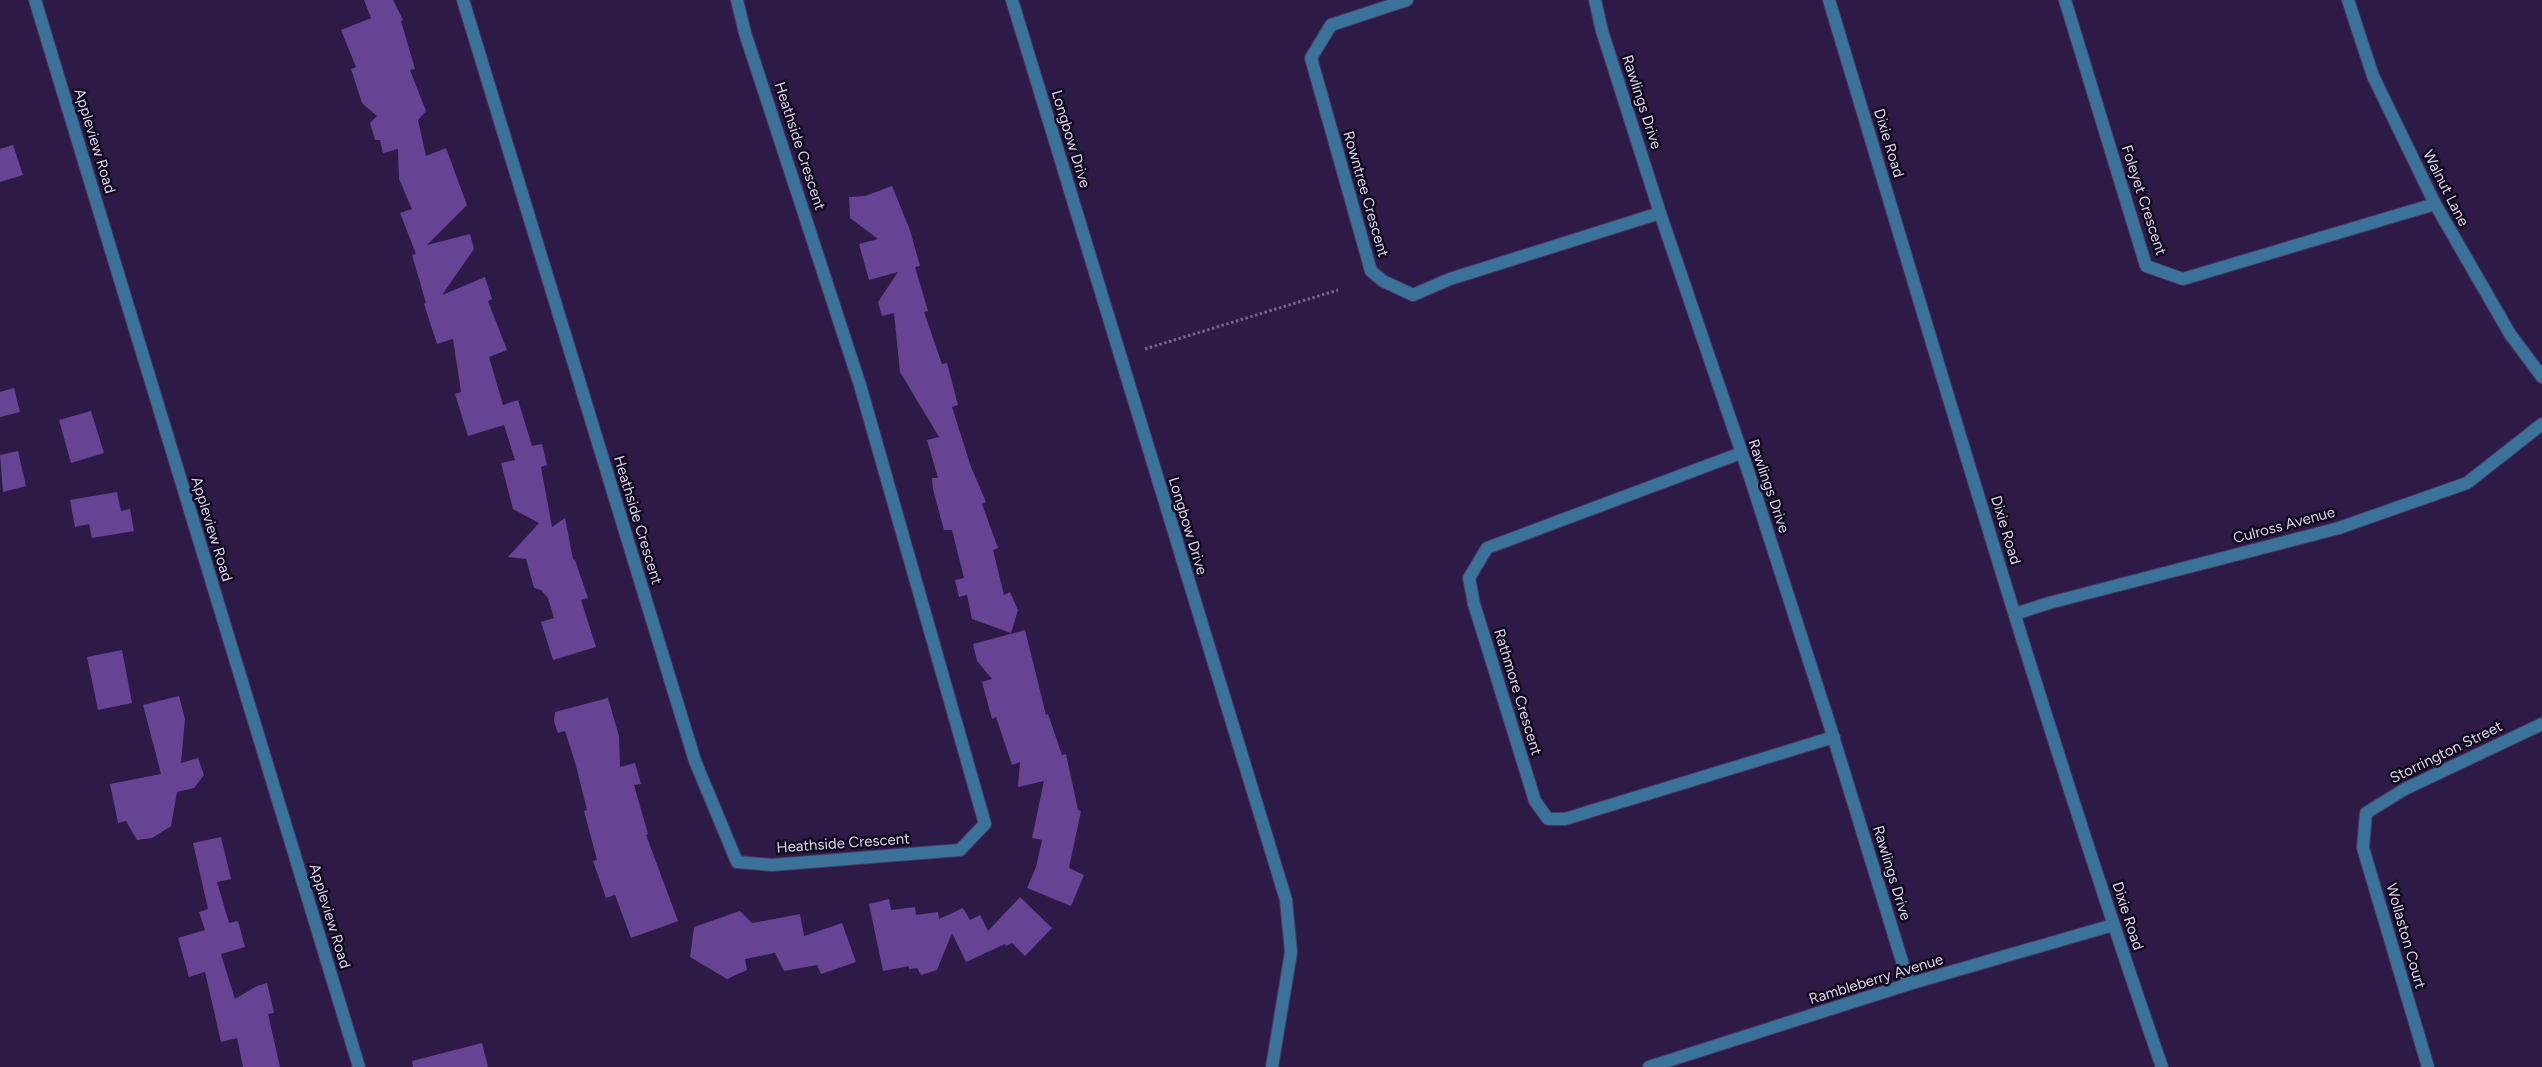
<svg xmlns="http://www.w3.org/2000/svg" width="2542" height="1067" font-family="Figtree,sans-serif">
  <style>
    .building { fill: #674394 }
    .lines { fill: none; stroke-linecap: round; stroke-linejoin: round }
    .minor-casing { stroke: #493761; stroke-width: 14 }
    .path { stroke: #75668b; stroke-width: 3; stroke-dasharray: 2.5 2.5; stroke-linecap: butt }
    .minor { stroke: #3a7299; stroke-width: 12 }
    .labels { text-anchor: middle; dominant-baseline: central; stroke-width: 5; stroke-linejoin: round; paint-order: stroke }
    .street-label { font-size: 15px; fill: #dcd2ee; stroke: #120a1d }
  </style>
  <rect width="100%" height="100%" fill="#2d1a46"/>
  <g class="building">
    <polygon points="364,0 393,0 403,20 401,21 415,69 410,70 426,111 418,120 426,156 446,148 467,205 427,245 470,234 474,249 442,295 485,277 492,299 488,301 507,350 489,357 503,405 518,400 532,446 542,444 547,465 541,467 552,527 565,518 573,559 575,560 588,598 581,600 596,647 553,660 541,622 554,618 548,598 541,590 534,588 526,559 508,557 539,523 513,509 501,463 515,460 504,425 468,436 455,394 461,392 453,339 437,344 424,304 426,303 412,255 416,254 400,213 412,209 399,179 398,149 383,153 380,140 375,140 370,123 377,116 362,103 351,69 356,67 341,30 371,18"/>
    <polygon points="13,145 23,175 0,182 0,149"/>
    <polygon points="892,186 910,230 920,266 915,267 928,311 924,312 942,364 947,363 958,405 952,407 971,467 986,502 982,504 998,548 993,550 1004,595 1010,592 1018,610 1011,633 972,619 967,595 959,597 955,580 964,578 952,530 944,530 933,489 932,478 938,478 927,440 939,437 900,372 894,313 882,316 878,302 898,272 869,280 859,244 878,239 850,218 849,197 865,196"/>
    <polygon points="14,388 20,412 0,417 0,392"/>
    <polygon points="91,411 104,453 71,463 59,420"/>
    <polygon points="18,451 26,486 3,492 0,455"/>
    <polygon points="117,492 121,511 130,509 134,531 92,538 89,524 75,527 70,500"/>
    <polygon points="1025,630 1046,715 1048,714 1062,755 1066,754 1078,810 1081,811 1069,868 1084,875 1071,906 1027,888 1036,867 1042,840 1032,838 1044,781 1018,787 1020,762 1012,765 996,717 992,719 982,682 992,679 977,661 973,644"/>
    <polygon points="122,650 132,703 98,710 87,657"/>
    <polygon points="179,696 185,719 181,763 198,758 204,775 194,788 177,792 171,826 152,838 137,840 126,821 118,823 110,784 161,774 143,705"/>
    <polygon points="608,698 619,736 620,767 635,763 641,784 634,785 648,834 646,835 678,921 631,938 615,895 606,898 593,861 597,860 584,811 587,810 575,762 565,731 558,733 554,722 555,712"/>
    <polygon points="221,837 231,879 217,882 229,923 238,921 245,947 221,954 235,999 257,986 267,983 274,1013 268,1014 280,1067 243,1067 237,1038 221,1042 205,972 189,977 178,938 205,930 199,912 208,909 193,843"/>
    <polygon points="1020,897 1052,928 1025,956 1012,943 1006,946 1005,944 966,962 952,933 937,970 921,975 917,968 909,969 909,966 883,971 869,904 889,899 891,910 915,907 916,915 938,912 939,919 963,908 970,920 980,915 988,931"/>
    <polygon points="740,911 752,923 800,914 804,936 842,923 856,962 821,974 817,965 784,971 775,953 745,959 747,970 727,979 690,957 694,927"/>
    <polygon points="482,1043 488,1067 413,1067 412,1061"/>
  </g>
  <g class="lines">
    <g class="minor-casing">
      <g id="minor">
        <polyline points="35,0 359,1067"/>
        <polyline points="463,0 695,761 737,862 772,865 960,850 985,824 860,385 745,33 737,0"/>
        <polyline points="1012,0 1286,900 1291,952 1272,1067"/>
        <polyline points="1407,0 1331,25 1311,58 1371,271 1383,281 1413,295 1450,279 1660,213"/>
        <polyline points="1595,0 1602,31 1660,213 1750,477 1829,723 1909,984"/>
        <path d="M1829 0C1937 357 2040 715 2162 1067"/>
        <polyline points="2065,0 2146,266 2183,279 2435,204"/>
        <polyline points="2348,0 2373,76 2435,204 2510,334 2542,377"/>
        <polyline points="1741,453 1487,548 1469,578 1474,604 1535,801 1548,819 1565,819 1834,737"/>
        <polyline points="2015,614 2049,603 2339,528 2467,483 2542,424"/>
        <polyline points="1649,1067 1909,984 2113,925"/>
        <polyline points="2428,1067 2363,848 2366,813 2405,789 2542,724"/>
      </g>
    </g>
    <polyline class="path" points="1145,349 1338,290"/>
    <use href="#minor" class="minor"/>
  </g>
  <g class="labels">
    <g class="street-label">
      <text transform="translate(1642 102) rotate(72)">Rawlings Drive</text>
      <text transform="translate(1071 139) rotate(73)">Longbow Drive</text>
      <text transform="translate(95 141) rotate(73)">Appleview Road</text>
      <text transform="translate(1889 143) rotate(73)">Dixie Road</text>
      <text transform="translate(800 146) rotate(72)">Heathside Crescent</text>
      <text transform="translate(2446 188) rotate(63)">Walnut Lane</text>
      <text transform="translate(1366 194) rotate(74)">Rowntree Crescent</text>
      <text transform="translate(2144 200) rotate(72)">Foleyet Crescent</text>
      <text transform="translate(1769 486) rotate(71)">Rawlings Drive</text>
      <text transform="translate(638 520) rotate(73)">Heathside Crescent</text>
      <text transform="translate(2284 525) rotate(-15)">Culross Avenue</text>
      <text transform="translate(1188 526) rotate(73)">Longbow Drive</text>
      <text transform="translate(212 529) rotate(73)">Appleview Road</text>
      <text transform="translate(2006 530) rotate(73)">Dixie Road</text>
      <text transform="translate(1518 692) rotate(73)">Rathmore Crescent</text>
      <text transform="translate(2446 752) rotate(-26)">Storrington Street</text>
      <text transform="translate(843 843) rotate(-4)">Heathside Crescent</text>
      <text transform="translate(1892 873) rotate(73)">Rawlings Drive</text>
      <text transform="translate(330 916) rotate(73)">Appleview Road</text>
      <text transform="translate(2128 916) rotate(72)">Dixie Road</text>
      <text transform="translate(2406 936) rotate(74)">Wollaston Court</text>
      <text transform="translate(1876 979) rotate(-17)">Rambleberry Avenue</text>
    </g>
  </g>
</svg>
